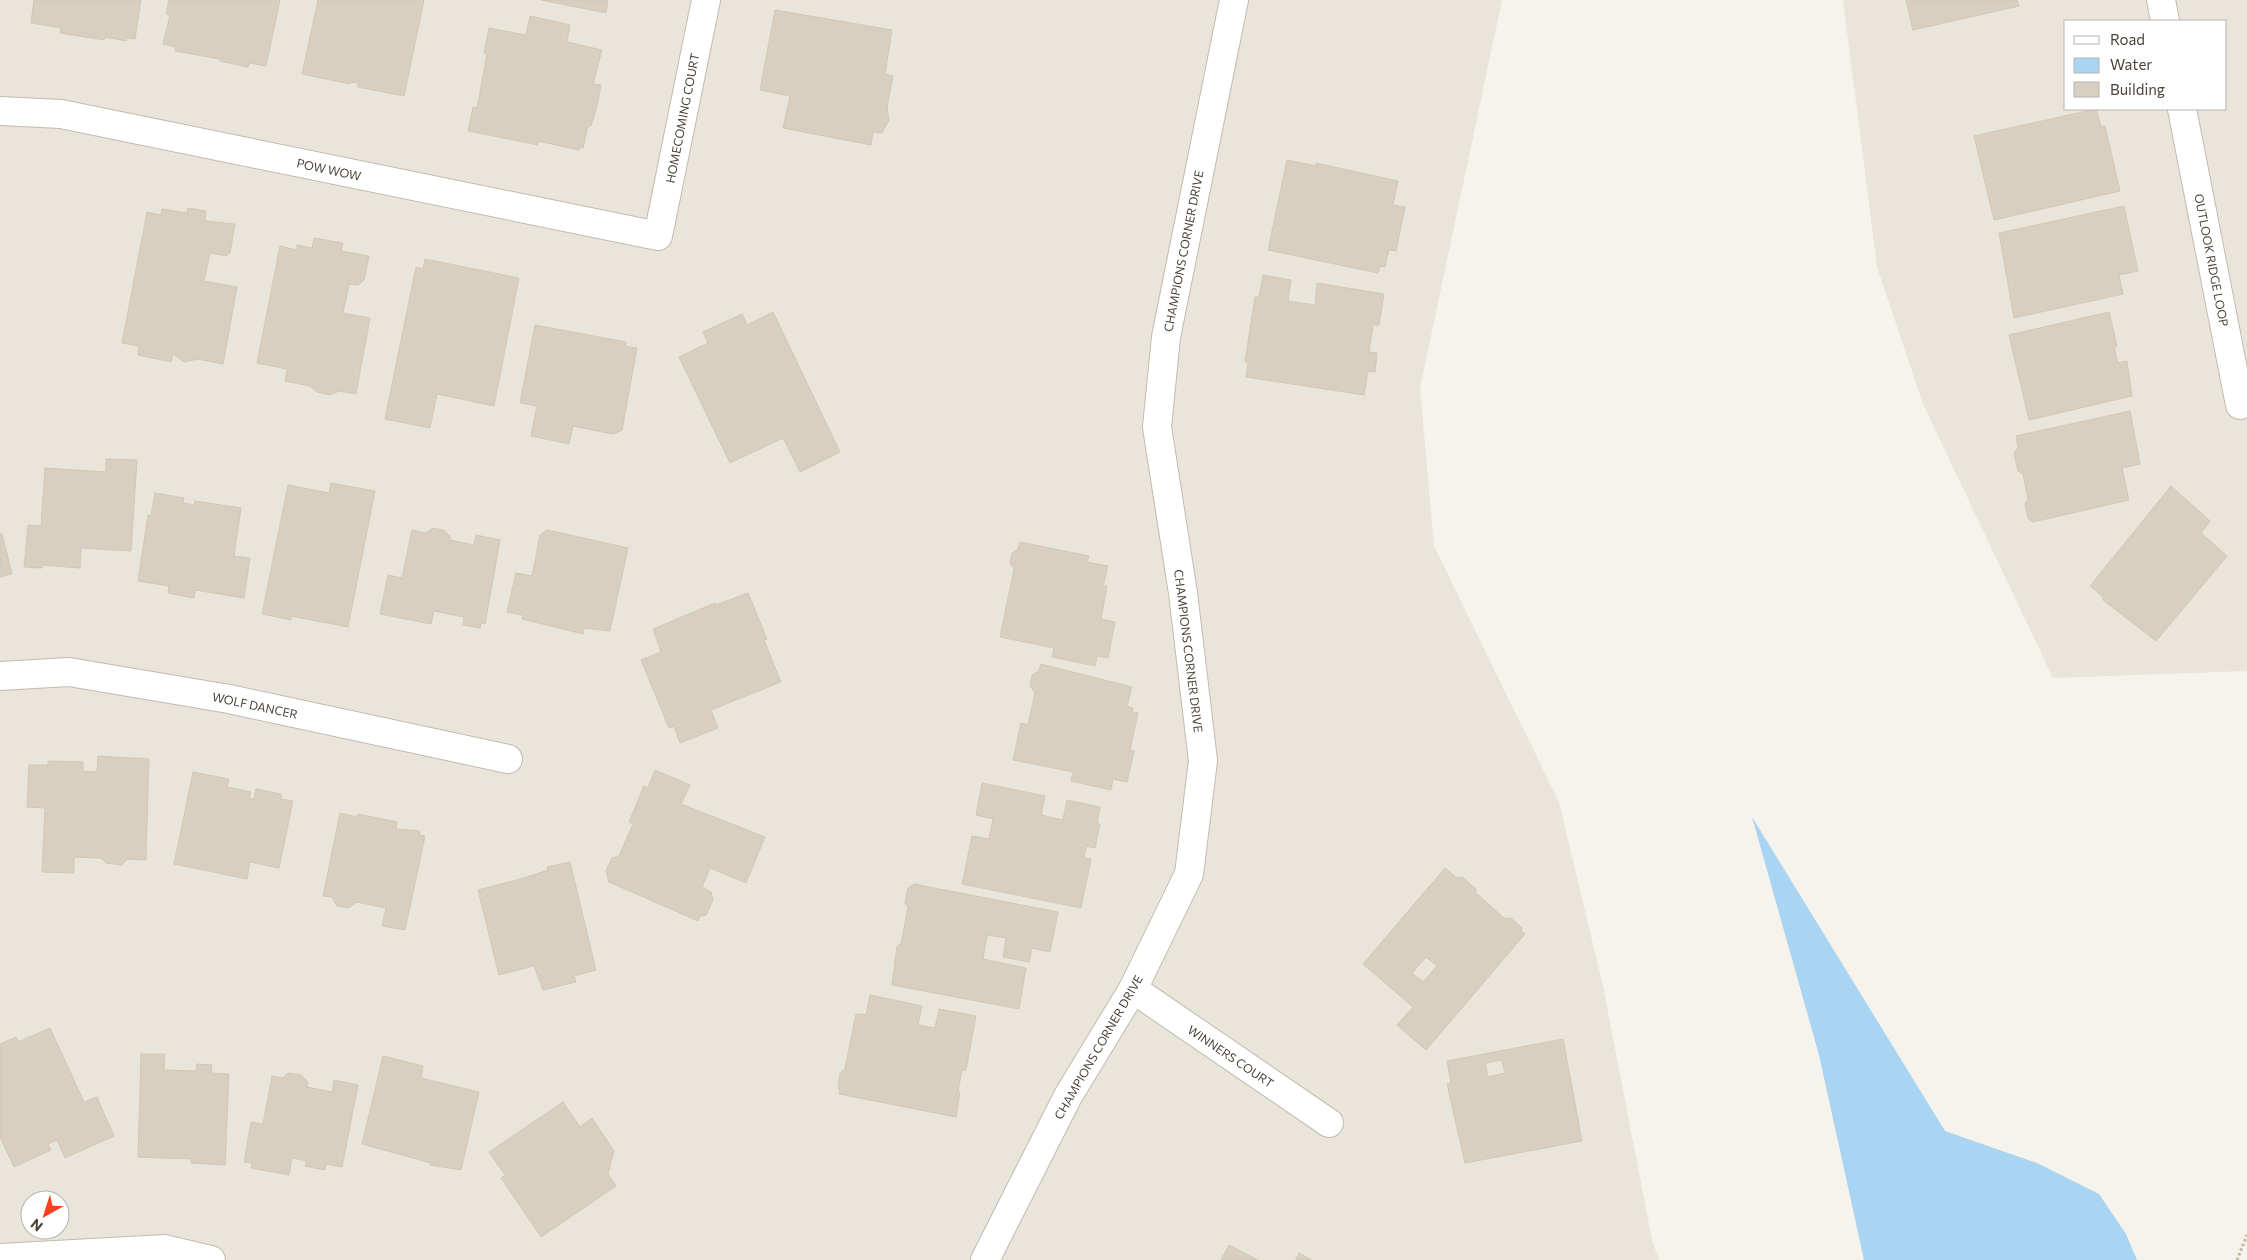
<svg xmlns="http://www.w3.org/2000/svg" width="2247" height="1260" font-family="Commissioner,sans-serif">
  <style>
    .residential { fill: #eae5da; fill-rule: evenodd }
    .water { fill: #a9d4f2 }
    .building { fill: #d8cfc1; stroke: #d3c7b4; fill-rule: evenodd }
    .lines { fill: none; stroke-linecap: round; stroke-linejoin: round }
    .street-casing { stroke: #c2bbae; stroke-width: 30 }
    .path { stroke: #c4b79f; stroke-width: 3; stroke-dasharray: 2.5 2.5; stroke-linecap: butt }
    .street { stroke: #fff; stroke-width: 28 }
    .labels { text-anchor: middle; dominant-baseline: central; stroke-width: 4; stroke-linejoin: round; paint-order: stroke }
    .street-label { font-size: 12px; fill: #4b4439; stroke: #fff }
  </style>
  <rect width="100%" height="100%" fill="#f6f3ec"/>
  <g class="residential">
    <path d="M0 0H1502L1420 388 1434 546 1559 802 1603 986 1652 1240 1659 1260H0ZM30 1200H60V1230H30Z"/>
    <path d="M1843 0H2247V671L2053 678 1923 404 1877 267ZM2066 21H2226V109H2066Z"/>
  </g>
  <polygon class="water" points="1752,817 1945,1131 2037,1163 2099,1194 2126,1234 2137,1260 1864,1260 1819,1055"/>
  <g class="building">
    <polygon points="34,0 141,0 135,39 126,38 126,41 105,37 104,40 60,33 61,28 31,23"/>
    <polygon points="169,0 280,0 266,66 249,63 248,67 220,61 220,59 175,51 176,47 163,44 170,15 166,14"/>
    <polygon points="318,0 424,0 404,96 358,87 358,83 350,82 350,84 302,74"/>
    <polygon points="541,0 608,0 606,13"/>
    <polygon points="1906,0 2017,0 2019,6 1913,30"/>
    <polygon points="775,10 892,30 885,74 893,76 887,107 889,120 882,133 873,132 871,145 783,128 790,96 760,90"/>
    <polygon points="530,16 570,25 567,42 602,50 593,84 601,85 597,106 591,126 588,126 583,148 580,147 579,150 538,141 538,145 468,131 473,107 477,108 487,54 484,53 489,28 526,35"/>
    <polygon points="2096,109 2101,127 2105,126 2120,191 1994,220 1974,136"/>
    <polygon points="1287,160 1316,166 1316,163 1398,181 1393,205 1405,207 1396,251 1389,250 1385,267 1380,266 1378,273 1268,250"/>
    <polygon points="2124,206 2138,271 2119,275 2123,294 2014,318 1999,233"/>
    <polygon points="188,208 206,211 205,221 235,224 230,253 226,256 210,253 204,281 237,287 223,364 198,359 184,362 173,354 171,362 138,355 139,346 122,343 147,212 161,215 162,209 187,213"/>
    <polygon points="314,238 343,243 341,251 369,256 364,280 358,285 349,284 343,313 370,318 356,394 339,391 330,395 317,392 310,386 285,381 287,369 257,363 280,246 297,250 297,245 312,248"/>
    <polygon points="425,259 519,278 494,406 437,394 430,428 385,419 416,267 423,269"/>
    <polygon points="1263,275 1291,280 1288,301 1315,305 1317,283 1384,294 1379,325 1373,325 1369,352 1377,353 1375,372 1368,371 1364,395 1246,377 1248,363 1245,362 1255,297 1259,297"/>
    <polygon points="773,312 840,452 800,472 783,438 730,463 679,357 708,343 703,332 742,314 747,325"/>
    <polygon points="2109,312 2117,346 2114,347 2118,363 2127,361 2132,396 2029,420 2009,335"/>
    <polygon points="535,325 626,342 625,346 637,348 622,430 613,434 573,426 569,444 531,436 537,406 520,403"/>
    <polygon points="2130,411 2140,464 2122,468 2129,500 2033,522 2028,518 2025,504 2028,499 2023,474 2018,471 2014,453 2018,447 2016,436"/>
    <polygon points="106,459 137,460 131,551 81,548 80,568 42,565 42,568 24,567 28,525 41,526 45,468 106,472"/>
    <polygon points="331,483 375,491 348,627 291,616 291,620 262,614 288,485 329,493"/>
    <polygon points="2171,486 2210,521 2201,533 2227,556 2156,641 2103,600 2103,597 2090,586"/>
    <polygon points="155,493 184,498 183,503 194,505 195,501 241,508 234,556 250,558 244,598 195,590 194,598 168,593 169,586 138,581 148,515 151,516"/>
    <polygon points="433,528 443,530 450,536 450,540 474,545 476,535 500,540 485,624 481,623 480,628 463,625 464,617 434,611 431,624 380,614 388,575 402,578 412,530 426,533"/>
    <polygon points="547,530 628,548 610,631 584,628 583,634 522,619 523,615 507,612 516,573 532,576 540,535"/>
    <polygon points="0,534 2,534 12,574 0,577"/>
    <polygon points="1020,542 1089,556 1087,562 1108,566 1103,586 1107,586 1101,619 1115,622 1108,658 1097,656 1095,666 1052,657 1054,648 1000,637 1014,569 1010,563 1012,553 1018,549"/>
    <polygon points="748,593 767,639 764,640 781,682 711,710 718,728 680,743 674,726 669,728 641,660 661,652 653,629 715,603 716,605"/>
    <polygon points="1041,664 1132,687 1127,706 1133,708 1132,712 1138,713 1130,750 1134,751 1127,782 1113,779 1111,790 1071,781 1073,772 1013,760 1021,723 1028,725 1035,693 1030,686 1032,675 1039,671"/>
    <polygon points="98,756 149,759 146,860 127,859 122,865 106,863 101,858 74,857 74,873 42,872 45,808 27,807 29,765 48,765 48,761 83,762 83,771 97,772"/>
    <polygon points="655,770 690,785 681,804 765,837 746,883 710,868 702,887 711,892 713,900 706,915 700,916 698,921 609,882 606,871 612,858 619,856 633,824 629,822 644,786 648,788"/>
    <polygon points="193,772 229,779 227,787 251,792 249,798 254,799 256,789 281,794 281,799 293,801 279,868 250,862 247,879 174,864"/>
    <polygon points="982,783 1045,796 1041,815 1063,820 1067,800 1100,807 1097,824 1100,824 1095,848 1086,846 1084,858 1091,859 1081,908 962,884 972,836 989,839 993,819 976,815"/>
    <polygon points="340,813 356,817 358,814 397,822 396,829 419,831 420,835 425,836 405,930 382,926 386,908 356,902 349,908 337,906 332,897 323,896"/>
    <polygon points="570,862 596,970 574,976 576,982 543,990 534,966 499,975 478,890 524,878 548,870 547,867"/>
    <path d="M1445 868 1457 878 1462 877 1476 889V893L1505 919 1511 918 1522 928 1521 931 1525 934 1426 1050 1397 1025 1413 1007 1363 964ZM1426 957 1437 966 1423 982 1412 973Z"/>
    <polygon points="914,884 1058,912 1050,952 1032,948 1029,962 1003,957 1006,938 987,935 983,959 1026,968 1019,1009 892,985 897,946 901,944 908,907 905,903 908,888"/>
    <polygon points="870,995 922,1006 918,1025 935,1028 939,1009 976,1016 966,1070 962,1070 958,1091 960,1092 956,1117 839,1094 840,1091 838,1088 840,1073 845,1069 856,1014 866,1015"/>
    <polygon points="50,1028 84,1102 97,1097 114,1136 65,1158 57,1140 48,1144 51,1150 14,1167 0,1137 0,1044 16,1037 18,1042"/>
    <path d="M1563 1039 1582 1141 1465 1163 1447 1084 1451 1083 1447 1061ZM1502 1060 1505 1073 1488 1077 1485 1063Z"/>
    <polygon points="141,1054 165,1054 164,1070 196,1071 197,1064 212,1065 211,1073 229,1074 225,1165 191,1163 191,1159 138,1157"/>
    <polygon points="383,1056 423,1066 421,1078 479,1092 461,1170 430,1165 431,1163 362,1144"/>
    <polygon points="288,1073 301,1075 308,1082 307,1087 332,1092 334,1080 358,1085 342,1167 326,1164 325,1170 305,1166 307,1161 292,1158 289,1175 251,1168 252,1163 244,1162 251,1122 263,1124 272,1076 283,1078"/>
    <polygon points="563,1102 580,1127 592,1118 614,1151 608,1174 616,1186 541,1237 501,1178 505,1175 489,1152"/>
    <polygon points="1229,1245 1258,1260 1221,1260"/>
    <polygon points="1299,1253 1312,1260 1296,1260"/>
  </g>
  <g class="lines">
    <g class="street-casing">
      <g id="street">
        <polyline points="2161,0 2165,21"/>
        <polyline points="2182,109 2240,405 2247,402"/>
        <polyline points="0,111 61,114 658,236 706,0"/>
        <polyline points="0,676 69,672 229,699 508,759"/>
        <polyline points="1133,989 1329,1123"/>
        <polyline points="0,1258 165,1249 211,1260"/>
        <polyline points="985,1260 1068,1096 1133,989 1189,874 1203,761 1183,593 1157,427 1166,337 1234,0"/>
      </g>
    </g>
    <polyline class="path" points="2237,1260 2247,1235"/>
    <use href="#street" class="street"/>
  </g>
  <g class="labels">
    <g class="street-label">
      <text transform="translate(682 118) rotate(-79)">HOMECOMING COURT</text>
      <text transform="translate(329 169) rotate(12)">POW WOW</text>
      <text transform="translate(1183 251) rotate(-79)">CHAMPIONS CORNER DRIVE</text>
      <text transform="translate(2212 260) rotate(79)">OUTLOOK RIDGE LOOP</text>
      <text transform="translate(1189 651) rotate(83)">CHAMPIONS CORNER DRIVE</text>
      <text transform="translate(255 705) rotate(12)">WOLF DANCER</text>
      <text transform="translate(1098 1047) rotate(-60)">CHAMPIONS CORNER DRIVE</text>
      <text transform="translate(1231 1056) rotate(34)">WINNERS COURT</text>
    </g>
  </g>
  <rect x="2064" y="20" width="162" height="90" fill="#ffffff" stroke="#b7b4b0"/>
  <rect x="2074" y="36" width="25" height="8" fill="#ffffff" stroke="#b7b4b0"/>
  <text x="2110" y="45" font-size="15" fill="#4b4439">Road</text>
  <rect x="2074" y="58" width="25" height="15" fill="#a9d4f2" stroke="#b7b4b0"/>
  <text x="2110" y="70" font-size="15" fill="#4b4439">Water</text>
  <rect x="2074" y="82" width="25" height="15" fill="#d8cfc1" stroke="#b7b4b0"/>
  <text x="2110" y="95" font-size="15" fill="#4b4439">Building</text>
  <g transform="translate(45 1215) rotate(219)"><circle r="24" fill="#ffffff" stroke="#b7b4b0"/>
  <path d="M0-4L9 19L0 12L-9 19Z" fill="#fc3f1d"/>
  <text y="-8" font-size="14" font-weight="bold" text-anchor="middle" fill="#4b4439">N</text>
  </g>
</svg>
